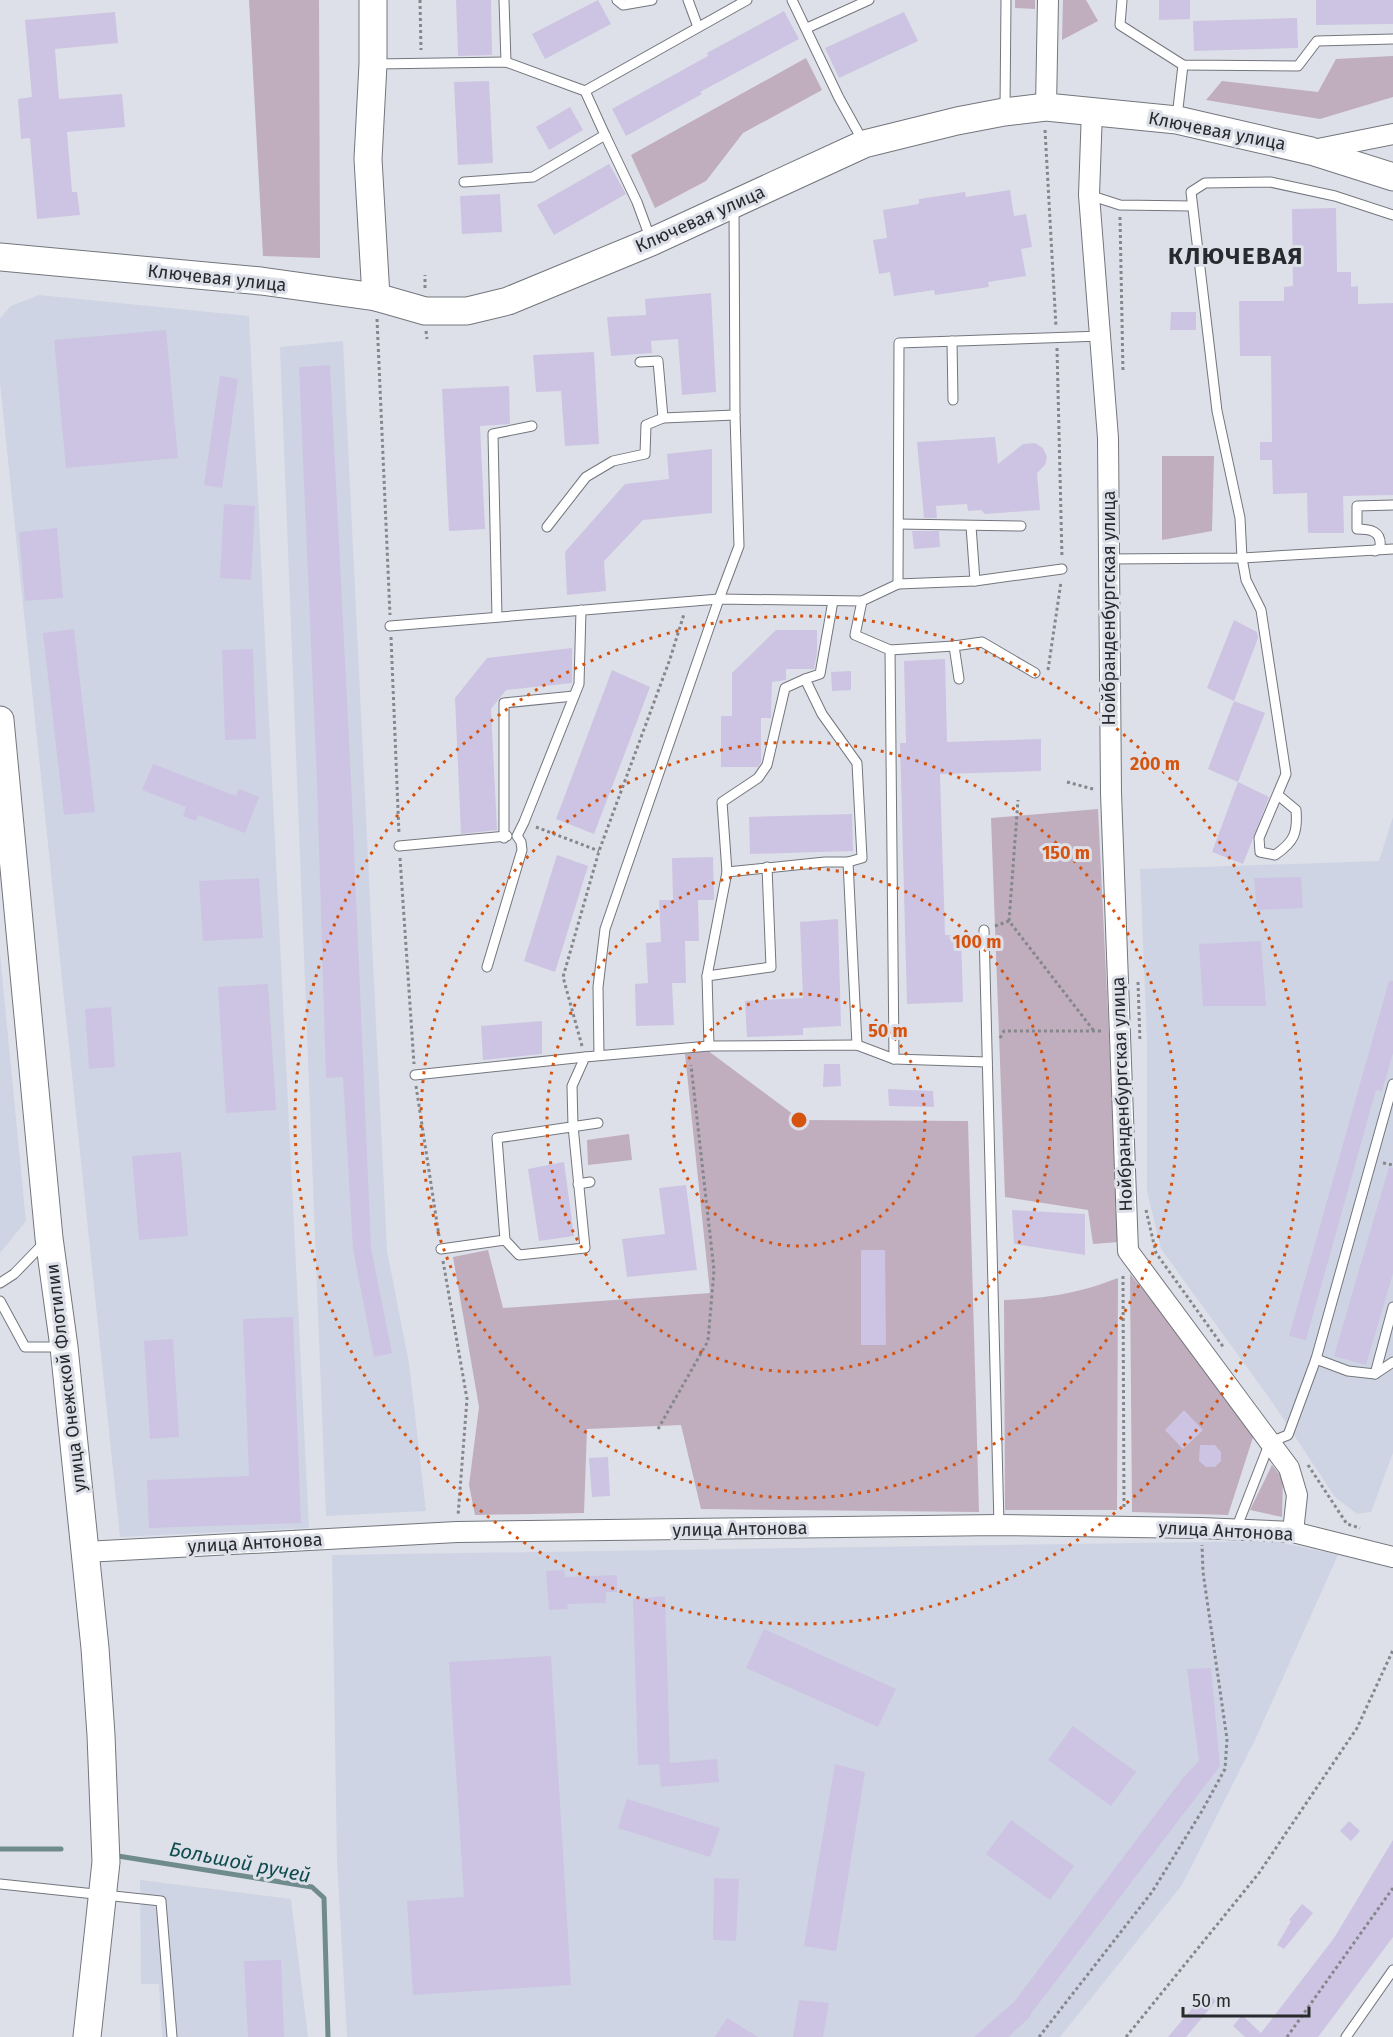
<svg xmlns="http://www.w3.org/2000/svg" width="1393" height="2037" font-family="'Fira Sans',sans-serif">
  <style>
    .built { fill: #ced4e3 }
    .green { fill: #c0aebe }
    .lines { fill: none; stroke-linecap: round; stroke-linejoin: round }
    .stream { stroke: #708b8e; stroke-width: 5 }
    .building { fill: #ccc4e2 }
    .lane-casing { stroke: #73767d; stroke-width: 11 }
    .street-casing { stroke: #73767d; stroke-width: 22 }
    .secondary-casing { stroke: #73767d; stroke-width: 29 }
    .path { stroke: #85878d; stroke-width: 3; stroke-dasharray: 3 3; stroke-linecap: butt }
    .lane { stroke: #fff; stroke-width: 9 }
    .street { stroke: #fff; stroke-width: 20 }
    .secondary { stroke: #fff; stroke-width: 27 }
    .ring { fill: none; stroke: #d5540f; stroke-width: 3; stroke-dasharray: 3 6 }
    .labels { text-anchor: middle; dominant-baseline: central; stroke-width: 6; stroke-linejoin: round; paint-order: stroke }
    .street-label { font-size: 18px; fill: #292a2d; stroke: #dde0e8 }
    .water-label { font-size: 20px; font-style: italic; fill: #104b50; stroke: #dde0e8 }
    .district-label { font-size: 24px; font-weight: bold; letter-spacing: 1.5px; fill: #292a2d; stroke: #dde0e8 }
    .centre { fill: #d5540f; stroke: #dde0e8; stroke-width: 3 }
    .ring-label { font-size: 18px; text-anchor: middle; font-weight: bold; fill: #d5540f; stroke: #dde0e8; stroke-width: 6; stroke-linejoin: round; paint-order: stroke }
  </style>
  <rect width="100%" height="100%" fill="#dde0e8"/>
  <g class="built">
    <polygon points="39,295 249,316 309,1528 120,1537 0,383 0,318 11,306"/>
    <polygon points="343,341 387,1251 409,1363 426,1511 326,1516 280,347"/>
    <polygon points="1393,817 1393,1453 1371,1512 1357,1514 1335,1497 1270,1399 1161,1249 1147,1191 1147,1042 1140,869 1379,861"/>
    <polygon points="0,954 26,1221 0,1253"/>
    <polygon points="1274,1541 1338,1555 1255,1740 1182,1885 1060,2037 347,2037 337,1862 332,1555"/>
    <polygon points="140,1880 291,1899 308,2037 162,2037 159,1984 141,1984"/>
  </g>
  <g class="green">
    <polygon points="249,0 319,0 320,258 263,256"/>
    <polygon points="1015,0 1035,0 1035,9 1015,8"/>
    <polygon points="1063,0 1086,0 1098,21 1062,40"/>
    <polygon points="1393,56 1393,97 1320,119 1206,100 1222,81 1318,92 1336,59"/>
    <polygon points="806,58 822,90 743,133 706,181 655,208 631,155"/>
    <polygon points="1162,456 1214,456 1212,531 1162,540"/>
    <polygon points="1098,809 1119,1242 1093,1244 1088,1210 1005,1197 991,818"/>
    <polygon points="707,1050 801,1120 968,1121 979,1512 701,1509 681,1425 587,1429 584,1513 475,1515 469,1485 479,1407 453,1257 488,1250 503,1308 710,1293 685,1054"/>
    <polygon points="629,1134 632,1160 588,1165 587,1140"/>
    <polygon points="1130,1274 1183,1338 1255,1431 1228,1515 1132,1512"/>
    <path d="M1118 1278 1117 1510H1005L1004 1300C1048 1298 1076 1294 1118 1278Z"/>
    <polygon points="1272,1465 1283,1479 1282,1517 1250,1510"/>
  </g>
  <g class="lines">
    <g class="stream">
      <polyline points="0,1849 61,1849"/>
      <polyline points="118,1856 312,1887 324,1898 328,2037"/>
    </g>
  </g>
  <g class="building">
    <polygon points="456,0 491,0 492,55 458,56"/>
    <polygon points="598,0 611,24 545,59 532,34"/>
    <polygon points="1159,0 1190,0 1190,19 1159,20"/>
    <polygon points="1316,0 1393,0 1393,24 1316,25"/>
    <polygon points="784,11 799,39 700,92 702,94 626,136 612,109 708,56 707,53"/>
    <polygon points="115,12 118,43 55,49 59,99 122,94 125,127 67,132 72,192 77,192 80,215 37,219 30,138 21,139 18,99 32,97 25,20"/>
    <polygon points="904,12 918,41 839,78 825,48"/>
    <polygon points="1297,18 1298,48 1194,51 1193,21"/>
    <polygon points="489,81 493,163 458,165 454,82"/>
    <polygon points="570,107 583,130 549,150 536,127"/>
    <polygon points="609,164 626,194 554,235 537,205"/>
    <polygon points="1010,190 1014,216 1026,214 1032,247 1021,249 1026,276 988,282 989,287 935,295 934,290 894,296 890,272 879,274 873,240 887,238 883,210 919,204 919,199 965,192 966,197"/>
    <polygon points="500,194 502,232 462,234 460,196"/>
    <polygon points="1336,208 1337,272 1351,272 1351,287 1358,286 1358,304 1393,303 1393,495 1343,496 1344,533 1308,533 1307,493 1273,494 1272,460 1260,460 1260,442 1272,442 1271,356 1240,356 1239,301 1284,301 1284,287 1293,286 1292,209"/>
    <polygon points="711,293 716,392 682,395 678,339 651,341 652,353 611,356 607,317 646,315 645,299"/>
    <polygon points="1171,312 1196,312 1196,330 1170,330"/>
    <polygon points="166,330 178,458 66,468 54,340"/>
    <polygon points="594,352 599,444 565,446 561,391 536,392 533,355"/>
    <polygon points="330,365 351,780 371,1248 392,1353 374,1357 353,1249 343,1077 326,1078 317,782 299,367"/>
    <polygon points="220,376 238,379 222,488 204,485"/>
    <polygon points="509,386 510,424 480,426 485,529 449,531 442,389"/>
    <polygon points="995,437 998,464 1023,444 1035,443 1043,448 1047,457 1045,465 1037,473 1040,510 985,514 981,510 968,511 967,504 936,506 937,518 924,518 917,442"/>
    <polygon points="712,449 712,513 643,520 604,561 606,591 567,595 565,552 625,484 669,479 667,454"/>
    <polygon points="224,504 255,506 251,580 220,578"/>
    <polygon points="57,528 63,598 25,601 19,532"/>
    <polygon points="912,531 939,531 940,547 914,549"/>
    <polygon points="1234,620 1257,632 1258,638 1234,701 1207,688"/>
    <polygon points="74,629 95,812 64,815 43,633"/>
    <polygon points="776,630 817,630 817,653 814,669 786,669 786,680 772,682 771,718 761,718 761,762 758,767 721,767 721,716 732,716 732,673"/>
    <polygon points="572,648 572,683 506,690 491,709 497,830 461,834 455,698 487,658"/>
    <polygon points="253,649 256,739 225,740 222,650"/>
    <polygon points="945,659 947,742 1041,739 1041,771 940,774 945,935 961,935 963,1002 907,1004 900,743 906,743 904,661"/>
    <polygon points="612,670 650,687 594,834 556,819"/>
    <polygon points="851,671 851,690 832,691 831,672"/>
    <polygon points="1234,701 1265,713 1238,782 1208,769"/>
    <polygon points="153,764 236,796 239,789 259,797 245,833 198,815 196,821 183,816 186,807 142,790"/>
    <polygon points="1238,782 1269,797 1243,864 1212,852"/>
    <polygon points="852,814 853,851 750,854 749,817"/>
    <polygon points="557,855 588,866 555,972 524,961"/>
    <polygon points="713,857 714,900 698,900 699,941 685,941 686,983 672,983 674,1025 636,1026 635,984 648,983 646,943 661,942 659,900 673,900 672,858"/>
    <polygon points="1301,877 1303,908 1257,910 1254,878"/>
    <polygon points="259,878 263,938 203,941 199,881"/>
    <polygon points="838,919 841,1026 803,1028 803,1035 747,1037 745,1001 803,998 800,922"/>
    <polygon points="1261,941 1266,1006 1203,1006 1199,944"/>
    <polygon points="1389,981 1393,981 1393,1053 1382,1091 1376,1090 1306,1340 1289,1336"/>
    <polygon points="268,984 276,1110 226,1113 218,987"/>
    <polygon points="111,1007 115,1067 89,1069 85,1009"/>
    <polygon points="542,1021 542,1054 483,1060 481,1026"/>
    <polygon points="824,1064 840,1064 841,1086 823,1087"/>
    <polygon points="888,1089 933,1091 934,1107 889,1106"/>
    <polygon points="181,1152 188,1236 139,1240 132,1156"/>
    <polygon points="564,1162 574,1236 539,1241 528,1169"/>
    <polygon points="1389,1167 1393,1168 1393,1273 1366,1365 1334,1356"/>
    <polygon points="686,1185 697,1270 627,1277 622,1239 665,1234 659,1188"/>
    <polygon points="1012,1210 1085,1214 1085,1255 1014,1244"/>
    <polygon points="861,1250 885,1250 886,1345 861,1345"/>
    <polygon points="293,1317 301,1523 149,1528 147,1480 249,1476 243,1319"/>
    <polygon points="173,1339 179,1437 150,1439 144,1341"/>
    <polygon points="1184,1410 1203,1430 1183,1449 1165,1430"/>
    <polygon points="1200,1445 1215,1445 1221,1452 1221,1461 1215,1467 1206,1467 1199,1461"/>
    <polygon points="608,1457 610,1496 592,1497 589,1458"/>
    <polygon points="564,1570 565,1577 617,1575 617,1592 606,1592 606,1603 567,1604 568,1609 549,1610 546,1571"/>
    <polygon points="665,1596 670,1764 638,1765 633,1599"/>
    <polygon points="764,1629 896,1689 878,1727 746,1668"/>
    <polygon points="551,1656 571,1985 413,1995 407,1901 464,1897 449,1662"/>
    <polygon points="1211,1668 1220,1766 1030,2015 1031,2016 1008,2037 974,2037 1014,2002 1183,1778 1199,1761 1187,1669"/>
    <polygon points="1073,1726 1136,1772 1111,1806 1048,1760"/>
    <polygon points="717,1759 719,1782 661,1787 659,1764"/>
    <polygon points="835,1764 865,1772 836,1951 804,1946"/>
    <polygon points="627,1799 720,1828 710,1857 618,1828"/>
    <polygon points="1011,1820 1074,1866 1050,1900 986,1854"/>
    <polygon points="1349,1821 1360,1831 1351,1841 1340,1831"/>
    <polygon points="1393,1840 1393,1937 1318,2037 1245,2037 1233,2026 1242,2015 1261,2033 1334,1938"/>
    <polygon points="714,1878 739,1879 736,1941 713,1940"/>
    <polygon points="1302,1904 1313,1913 1284,1949 1277,1945 1291,1921 1289,1920"/>
    <polygon points="281,1960 284,2037 248,2037 244,1961"/>
    <polygon points="1206,1992 1216,2001 1186,2037 1168,2037"/>
    <polygon points="799,2000 829,2003 823,2037 793,2037"/>
    <polygon points="727,2018 758,2037 715,2037"/>
  </g>
  <g class="lines">
    <g class="lane-casing">
      <g id="lane">
        <polyline points="504,0 506,62"/>
        <polyline points="617,0 623,5 652,0"/>
        <polyline points="688,0 698,27"/>
        <polyline points="792,0 839,98 864,143"/>
        <polyline points="1122,0 1120,25 1183,65 1298,66 1317,41 1393,39"/>
        <polyline points="807,28 869,0"/>
        <polyline points="376,64 506,62 585,91 747,0"/>
        <polyline points="1005,109 1006,0"/>
        <polyline points="1177,117 1183,65"/>
        <polyline points="605,135 637,202 651,240"/>
        <polyline points="464,182 533,177 605,135 585,91"/>
        <polyline points="1089,195 1120,205 1192,206"/>
        <polyline points="952,341 953,400"/>
        <polyline points="663,418 735,415"/>
        <polyline points="899,524 1021,526"/>
        <polyline points="971,526 975,581"/>
        <polyline points="547,527 586,477 613,461 645,454 646,425 663,418 658,361 640,362"/>
        <path d="M1375 551 1380 547C1382 531 1370 529 1357 529V506L1393 505"/>
        <polyline points="1108,559 1242,558 1393,549"/>
        <polyline points="898,584 899,343 1101,336"/>
        <polyline points="833,601 820,674 805,679 822,714 857,763 862,858 848,862"/>
        <polyline points="862,601 855,635 890,650 894,1059"/>
        <polyline points="497,617 493,434 532,426"/>
        <polyline points="390,626 719,599 862,601 898,584 975,581 1062,569"/>
        <polyline points="954,646 959,679"/>
        <polyline points="890,650 954,646 982,642 1035,673"/>
        <path d="M1278 795 1296 810C1298 833 1294 842 1275 855L1260 852 1259 838 1286 774 1261 610 1246 580 1242 558 1240 518 1217 411 1191 192 1205 183 1270 182 1335 196 1393 215"/>
        <polyline points="504,838 504,703 574,696"/>
        <polyline points="399,846 507,836"/>
        <polyline points="727,872 825,862 848,862 857,1045"/>
        <polyline points="984,930 999,1525"/>
        <polyline points="487,967 522,850 521,842 517,836 524,822 579,684 581,610"/>
        <polyline points="707,976 771,967 767,867"/>
        <polyline points="709,1046 707,976 727,872 722,802 758,778 767,765 785,688 805,679"/>
        <polyline points="599,1055 598,987 605,929 719,599 739,546 735,415 734,207"/>
        <polyline points="415,1075 585,1057"/>
        <polyline points="598,1123 497,1138 505,1240 519,1255 585,1248 573,1126 572,1086 585,1057 709,1046 857,1045 894,1059 987,1062"/>
        <polyline points="578,1184 590,1182"/>
        <polyline points="441,1249 505,1240"/>
        <polyline points="0,1283 14,1274 45,1242"/>
        <polyline points="0,1301 25,1347 61,1347"/>
        <polyline points="1316,1359 1348,1371 1375,1374 1393,1362"/>
        <polyline points="1375,1374 1393,1307"/>
        <polyline points="1236,1529 1270,1442 1288,1435 1316,1359 1393,1084"/>
        <polyline points="0,1884 161,1901 172,2037"/>
        <polyline points="1346,2037 1393,1970"/>
      </g>
    </g>
    <g class="street-casing">
      <g id="street">
        <polyline points="1046,107 1048,0"/>
        <polyline points="1092,110 1089,195 1108,438 1111,793 1128,1251 1289,1468 1297,1495 1293,1532"/>
        <polyline points="1313,150 1393,134"/>
        <polyline points="85,1552 457,1532 999,1525 1201,1528 1293,1532 1393,1557"/>
      </g>
    </g>
    <g class="secondary-casing">
      <g id="secondary">
        <polyline points="373,0 373,64 368,159 376,297"/>
        <polyline points="0,257 261,281 376,297 425,311 467,311 508,301 651,242 864,144 957,121 1004,112 1046,107 1177,120 1311,151 1393,177"/>
        <polyline points="0,720 49,1238 64,1347 95,1648 101,1735 106,1862 87,2037"/>
      </g>
    </g>
    <g class="path">
      <polyline points="420,0 421,50"/>
      <polyline points="1045,130 1056,327"/>
      <polyline points="1120,217 1123,373"/>
      <polyline points="425,288 425,275"/>
      <polyline points="377,319 390,615"/>
      <polyline points="426,331 427,339"/>
      <polyline points="1057,348 1062,558"/>
      <polyline points="391,637 399,834"/>
      <polyline points="1048,670 1061,582"/>
      <polyline points="1067,782 1093,789"/>
      <polyline points="536,827 599,851"/>
      <polyline points="400,858 414,1064"/>
      <polyline points="1009,921 1018,800"/>
      <polyline points="995,926 1009,921 1094,1031"/>
      <polyline points="1138,982 1140,1042"/>
      <polyline points="1000,1038 1004,1031 1103,1031"/>
      <polyline points="582,1046 563,977 599,851 670,659 684,614"/>
      <polyline points="416,1086 439,1236"/>
      <polyline points="1383,1163 1393,1165"/>
      <polyline points="1146,1210 1156,1253 1224,1348"/>
      <polyline points="443,1261 467,1399 458,1516"/>
      <polyline points="1123,1276 1124,1509"/>
      <polyline points="658,1429 708,1341 714,1270 691,1065"/>
      <polyline points="1308,1465 1347,1524 1360,1528"/>
      <polyline points="1039,2037 1152,1892 1202,1811 1225,1769 1227,1739 1203,1572 1202,1545"/>
      <polyline points="1126,2037 1259,1873 1357,1728 1393,1650"/>
      <polyline points="1287,2037 1393,1888"/>
    </g>
    <use href="#lane" class="lane"/>
    <use href="#street" class="street"/>
    <use href="#secondary" class="secondary"/>
  </g>
  <g class="ring">
    <circle cx="799" cy="1120" r="126"/>
    <circle cx="799" cy="1120" r="252"/>
    <circle cx="799" cy="1120" r="378"/>
    <circle cx="799" cy="1120" r="504"/>
  </g>
  <g class="labels">
    <g class="street-label">
      <text transform="translate(1217 131) rotate(11)">Ключевая улица</text>
      <text transform="translate(700 219) rotate(-24)">Ключевая улица</text>
      <text transform="translate(217 278) rotate(6)">Ключевая улица</text>
      <text transform="translate(1109 608) rotate(-90)">Нойбранденбургская улица</text>
      <text transform="translate(1122 1094) rotate(-92)">Нойбранденбургская улица</text>
      <text transform="translate(66 1378) rotate(-97)">улица Онежской Флотилии</text>
      <text transform="translate(740 1529) rotate(-1)">улица Антонова</text>
      <text transform="translate(1226 1531) rotate(3)">улица Антонова</text>
      <text transform="translate(255 1543) rotate(-3)">улица Антонова</text>
    </g>
    <g class="water-label">
      <text transform="translate(240 1862) rotate(11)">Большой ручей</text>
    </g>
    <g class="district-label">
      <text x="1236" y="256">КЛЮЧЕВАЯ</text>
    </g>
  </g>
  <circle cx="799" cy="1120" r="9" class="centre"/>
  <g class="ring-label">
    <text x="1155" y="770">200 m</text>
    <text x="1066" y="859">150 m</text>
    <text x="977" y="948">100 m</text>
    <text x="888" y="1037">50 m</text>
  </g>
  <path d="M1183 2007v9h126v-9" fill="none" stroke="#292a2d" stroke-width="3"/>
  <text x="1192" y="2007" font-size="18" fill="#292a2d" stroke="#dde0e8" stroke-width="4.5" paint-order="stroke">50 m</text>
</svg>
